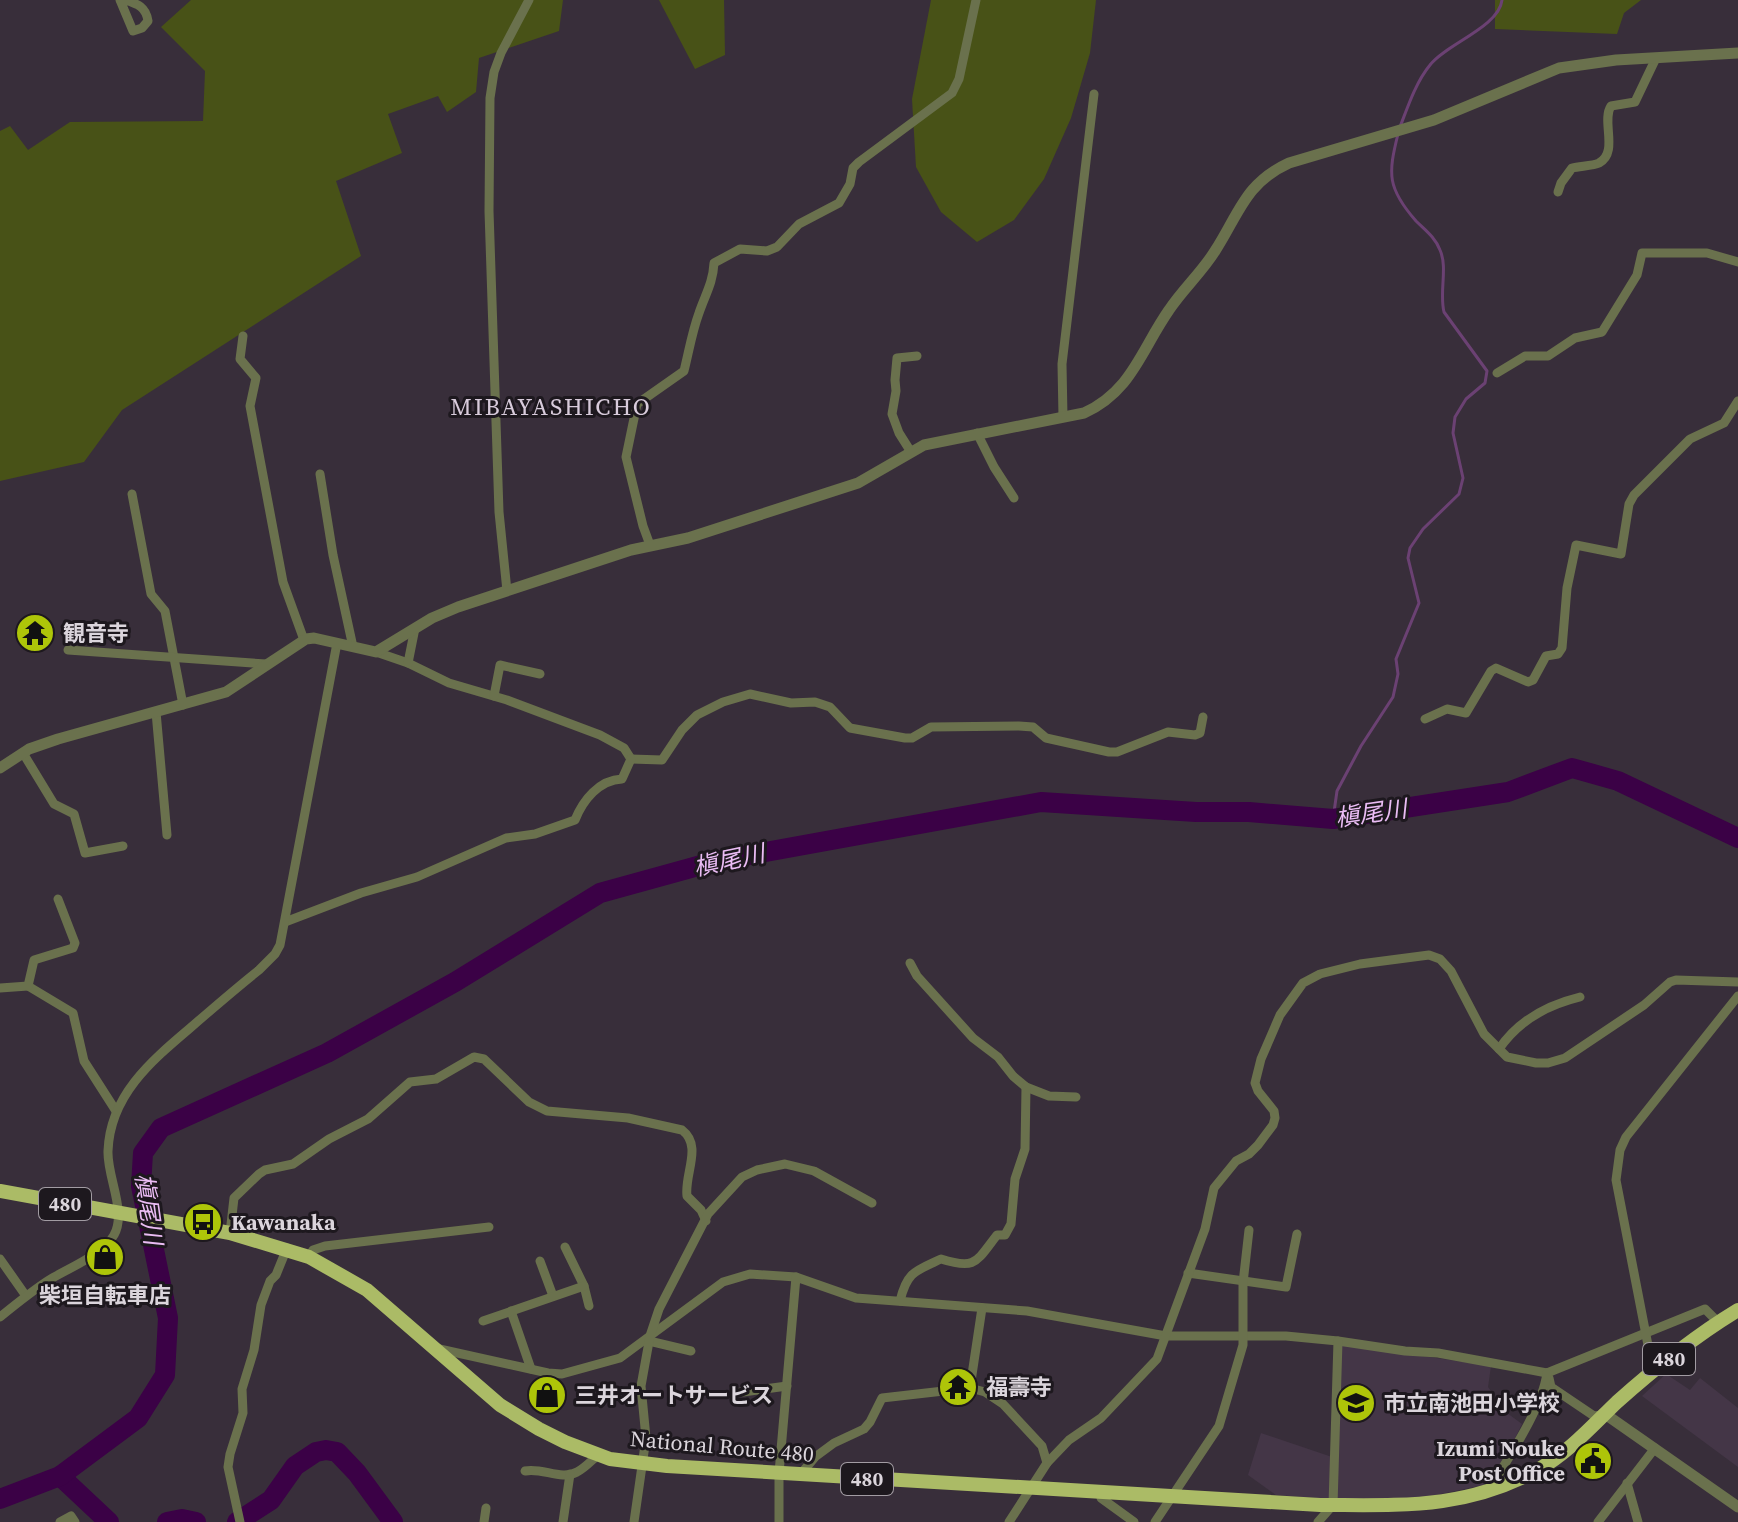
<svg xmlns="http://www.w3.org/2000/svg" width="1738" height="1522" font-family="'Source Serif 4','Noto Sans JP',serif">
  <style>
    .built { fill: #443647 }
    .green { fill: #485217 }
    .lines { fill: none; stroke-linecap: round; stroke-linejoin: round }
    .stream { stroke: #6b4173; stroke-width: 3 }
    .river { stroke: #3b0146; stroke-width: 20 }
    .minor { stroke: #6a714d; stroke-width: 9 }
    .tertiary { stroke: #6a714d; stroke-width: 11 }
    .trunk { stroke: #abbb66; stroke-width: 14 }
    .labels { text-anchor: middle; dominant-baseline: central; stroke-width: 6; stroke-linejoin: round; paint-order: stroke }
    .shield { fill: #1d181e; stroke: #a29ca3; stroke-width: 2 }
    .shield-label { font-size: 20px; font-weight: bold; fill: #dbd5dc }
    .poi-label { font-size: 22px; font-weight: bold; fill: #dbd5dc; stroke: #1d181e; text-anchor: start }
    .street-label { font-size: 22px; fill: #dbd5dc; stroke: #1d181e }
    .neighbourhood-label { font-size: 24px; letter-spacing: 2px; fill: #d8cbdb; stroke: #1d181e }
    .water-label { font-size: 24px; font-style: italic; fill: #eabcf4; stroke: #1d181e }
  </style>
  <rect width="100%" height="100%" fill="#382e3a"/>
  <g class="built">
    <polygon points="1340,1344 1491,1366 1488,1387 1507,1413 1522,1424 1505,1458 1484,1485 1412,1500 1329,1499 1276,1495 1248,1475 1261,1433 1335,1458"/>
    <polygon points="1666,1374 1690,1390 1700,1378 1738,1408 1738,1467 1642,1396"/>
  </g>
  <g class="green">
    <polygon points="191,0 563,0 559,31 479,58 476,92 447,112 438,96 388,114 402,153 336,181 361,256 122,410 84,462 0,481 0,131 10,126 28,150 70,122 203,121 205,71 161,27"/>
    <polygon points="659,0 724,0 725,55 695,69"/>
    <polygon points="931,0 1096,0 1090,53 1071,118 1044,179 1014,220 977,242 941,212 916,167 912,99"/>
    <polygon points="1495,0 1641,0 1624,13 1617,34 1495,29"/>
  </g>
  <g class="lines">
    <g class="stream">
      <path d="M1400 127C1408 106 1416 82 1430 65 1446 44 1499 27 1502 0"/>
      <path d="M1333 819 1337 791 1361 746 1393 697 1398 674 1396 659 1419 603 1408 558 1410 548 1423 529 1459 494 1463 478 1453 433 1455 417 1466 399 1485 383 1487 371 1444 312C1439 292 1448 268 1440 250 1435 237 1425 230 1416 221 1387 188 1388 174 1398 134"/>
    </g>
    <g class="river">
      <polyline points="60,1476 109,1522"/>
      <polyline points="0,1499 60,1476 138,1418 165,1375 168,1318 141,1186 143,1153 161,1128 327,1053 455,982 600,893 716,861 1041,802 1196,812 1249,812 1333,819 1508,792 1572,768 1618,781 1738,838"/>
      <polyline points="167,1522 182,1519 196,1522"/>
      <polyline points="237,1522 271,1500 295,1466 316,1452 326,1450 337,1452 357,1473 393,1522"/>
    </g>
    <g class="minor">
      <path d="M120 0 133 31 142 28 148 21C146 7 138 4 125 0"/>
      <path d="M1558 192 1561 183 1572 168C1580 166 1593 166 1599 163 1619 152 1601 121 1611 106L1635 102 1656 58"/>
      <polyline points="243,336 240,359 256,378 250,406 283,582 304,640"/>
      <polyline points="1497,373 1525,356 1548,356 1575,338 1602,332 1637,275 1642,253 1707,253 1738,262"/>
      <polyline points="1063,417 1062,364 1094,94"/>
      <polyline points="977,433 994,467 1014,498"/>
      <polyline points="911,452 899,433 892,414 896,391 895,380 897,358 917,356"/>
      <polyline points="320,474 333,555 353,647"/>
      <polyline points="132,494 151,594 165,611 183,705"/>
      <path d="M650 545 643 526 626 457 637 404 684 371C689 351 692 332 699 313 705 295 713 283 714 263L740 249 767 251 777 247 799 224 839 203 850 184 853 168 859 162 952 93 959 79 976 0"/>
      <polyline points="507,591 499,512 489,211 490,98 494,72 501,53 529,0"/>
      <polyline points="68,650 266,664"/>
      <polyline points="376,652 408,663 449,683 507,700 600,735 624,748 631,759"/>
      <polyline points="408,663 415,628"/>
      <polyline points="494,696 500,665 540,674"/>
      <polyline points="156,712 167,835"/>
      <polyline points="1425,719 1447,709 1466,713 1491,671 1496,668 1528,682 1533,680 1546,656 1558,654 1562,648 1567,588 1576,545 1621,554 1629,504 1634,495 1690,439 1724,423 1738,401"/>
      <polyline points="23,753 54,804 74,814 85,853 123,846"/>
      <polyline points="631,759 662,760 682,730 697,715 723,702 750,694 791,703 815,702 830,707 850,728 905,738 912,738 931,727 1019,726 1033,727 1046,738 1109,752 1117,752 1168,732 1195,735 1200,733 1203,717"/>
      <path d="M285 922 361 893 417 877 506 838 535 834 575 820C583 800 599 780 622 779L631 759"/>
      <polyline points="910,963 917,976 973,1038 998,1057 1013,1076 1026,1087 1049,1096 1076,1097"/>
      <polyline points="28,986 73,1013 84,1061 116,1111"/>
      <polyline points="0,988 28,986 34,960 73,948 75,943 58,899"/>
      <path d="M1499 1049C1518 1021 1547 1005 1580 997"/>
      <path d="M230 1233 234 1198 259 1174 265 1170 293 1164 329 1139 368 1119 410 1082 436 1079 474 1057 484 1059 529 1102 547 1111 628 1118 682 1130C703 1146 684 1174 687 1196L701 1210 706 1221"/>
      <polyline points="565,1247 584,1286 589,1306"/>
      <polyline points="309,1257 313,1250 325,1246 489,1227"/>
      <polyline points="0,1259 26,1296"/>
      <polyline points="540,1261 553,1296"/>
      <polyline points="1188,1273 1286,1287 1297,1234"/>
      <path d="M900 1301C907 1272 915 1271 941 1259 976 1270 976 1262 997 1235H1005L1011 1224 1015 1179 1025 1149 1026 1087"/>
      <polyline points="511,1311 531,1369"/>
      <path d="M0 1317C16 1304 32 1291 49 1280 67 1269 104 1254 114 1235 127 1212 107 1177 108 1151 110 1096 150 1062 189 1029 212 1009 235 989 259 970L275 954 280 945 337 643"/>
      <polyline points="483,1321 584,1286"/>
      <polyline points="649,1341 691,1351"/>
      <polyline points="435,1348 548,1373 562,1374 620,1358 723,1282 750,1274 796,1277 856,1298 1027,1311 1166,1336 1286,1336 1338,1341 1405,1351 1438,1353 1547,1373 1705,1309 1718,1322"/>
      <polyline points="1653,1371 1616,1180 1620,1150 1626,1137 1738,996"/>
      <polyline points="1549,1378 1551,1387 1594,1416 1602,1415"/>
      <polyline points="970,1388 982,1308"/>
      <polyline points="735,1393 787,1386"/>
      <path d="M525 1471C542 1467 561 1481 577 1472 585 1468 592 1460 598 1455"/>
      <polyline points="800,1475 815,1457 834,1443 864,1429 870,1422 882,1398 970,1388 985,1392 1003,1404 1042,1446 1047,1463"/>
      <polyline points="1627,1483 1638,1522"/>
      <path d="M1489 1490C1508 1458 1542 1409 1547 1373"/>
      <polyline points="1101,1493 1101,1498 1134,1522"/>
      <polyline points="60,1522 71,1516 75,1522"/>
      <polyline points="240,1522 228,1467 230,1454 243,1413 242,1389 254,1350 261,1305 270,1281 276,1275 287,1248"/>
      <polyline points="484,1522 486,1508"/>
      <polyline points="563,1522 570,1474"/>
      <polyline points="634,1522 646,1438 641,1386 650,1336 659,1309 708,1214 742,1177 757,1170 785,1164 814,1171 872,1203"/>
      <polyline points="779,1522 779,1473 796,1277"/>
      <polyline points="1009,1522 1047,1463 1069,1440 1101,1418 1157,1359 1205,1229 1214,1188 1236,1161 1249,1154 1258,1145 1273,1125 1275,1118 1274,1111 1258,1091 1255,1083 1261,1059 1280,1015 1303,983 1320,974 1360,964 1429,955 1440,959 1451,971 1484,1034 1507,1057 1536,1063 1548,1063 1565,1058 1644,1005 1670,982 1676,980 1738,982"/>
      <polyline points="1155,1522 1219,1426 1243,1345 1243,1283 1249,1230"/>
      <polyline points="1318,1522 1333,1505 1338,1341"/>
      <polyline points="1598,1522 1655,1448"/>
    </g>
    <g class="tertiary">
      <path d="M0 768 29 749 58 739 226 692 306 639 314 638 376 652 432 618 458 607 631 550 688 538 858 483 924 445 1084 413C1132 391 1141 350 1169 310 1183 289 1202 272 1215 251 1239 214 1245 183 1289 163L1434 120 1559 68 1616 60 1738 53"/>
      <polyline points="1605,1414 1738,1507"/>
    </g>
    <path class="trunk" d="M0 1191 230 1233 309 1257 367 1290 500 1405 539 1429 565 1442 610 1459 667 1466 1320 1505C1400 1505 1465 1510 1539 1469 1568 1453 1593 1425 1617 1402 1655 1368 1695 1336 1738 1310"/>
  </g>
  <defs>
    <g id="temple-disc" transform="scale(2)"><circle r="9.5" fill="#aec509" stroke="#1d181e"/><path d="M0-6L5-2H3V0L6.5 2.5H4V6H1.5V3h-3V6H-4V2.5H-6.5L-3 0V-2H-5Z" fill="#111"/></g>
    <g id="bus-disc" transform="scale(2)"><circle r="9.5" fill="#aec509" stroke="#1d181e"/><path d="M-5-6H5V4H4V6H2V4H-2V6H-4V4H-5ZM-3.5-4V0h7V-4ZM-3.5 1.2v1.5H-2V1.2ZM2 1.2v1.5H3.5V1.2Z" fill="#111"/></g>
    <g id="shop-disc" transform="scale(2)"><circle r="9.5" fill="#aec509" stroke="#1d181e"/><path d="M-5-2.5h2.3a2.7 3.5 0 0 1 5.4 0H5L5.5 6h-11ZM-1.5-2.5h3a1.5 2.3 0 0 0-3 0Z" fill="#111"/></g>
    <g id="school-disc" transform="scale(2)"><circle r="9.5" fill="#aec509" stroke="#1d181e"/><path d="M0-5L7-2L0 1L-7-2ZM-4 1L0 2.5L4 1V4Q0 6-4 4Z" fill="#111"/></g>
    <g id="civic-disc" transform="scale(2)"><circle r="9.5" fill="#aec509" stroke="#1d181e"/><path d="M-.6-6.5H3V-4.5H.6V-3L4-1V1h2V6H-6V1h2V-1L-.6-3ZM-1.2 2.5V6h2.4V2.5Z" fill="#111"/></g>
  </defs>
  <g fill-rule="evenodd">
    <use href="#temple-disc" x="35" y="633"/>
    <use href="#bus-disc" x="203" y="1222"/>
    <use href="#shop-disc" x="105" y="1257"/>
    <use href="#temple-disc" x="958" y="1387"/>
    <use href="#shop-disc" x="547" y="1395"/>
    <use href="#school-disc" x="1356" y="1403"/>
    <use href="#civic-disc" x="1593" y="1461"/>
  </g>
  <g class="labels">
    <g class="shield">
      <rect x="39" y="1188" width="52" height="32" rx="6"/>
      <rect x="1643" y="1343" width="52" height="32" rx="6"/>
      <rect x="841" y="1463" width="52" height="32" rx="6"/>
    </g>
    <g class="shield-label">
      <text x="65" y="1204">480</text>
      <text x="1669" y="1359">480</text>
      <text x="867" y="1479">480</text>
    </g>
    <g class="poi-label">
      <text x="63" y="633">観音寺</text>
      <text x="231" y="1222">Kawanaka</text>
      <text x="105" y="1295" text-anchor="middle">柴垣自転車店</text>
      <text x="986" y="1387">福壽寺</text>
      <text x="575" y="1395">三井オートサービス</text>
      <text x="1384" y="1403">市立南池田小学校</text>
      <text x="1565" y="1448" text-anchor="end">Izumi Nouke<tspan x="1565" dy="25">Post Office</tspan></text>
    </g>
    <g class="street-label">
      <text transform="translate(722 1446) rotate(5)">National Route 480</text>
    </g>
    <g class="neighbourhood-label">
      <text x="551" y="406">MIBAYASHICHO</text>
    </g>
    <g class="water-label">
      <text transform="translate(1371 813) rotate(-8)">槇尾川</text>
      <text transform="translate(729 860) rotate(-12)">槇尾川</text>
      <text transform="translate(149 1209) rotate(82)">槇尾川</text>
    </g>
  </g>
</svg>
